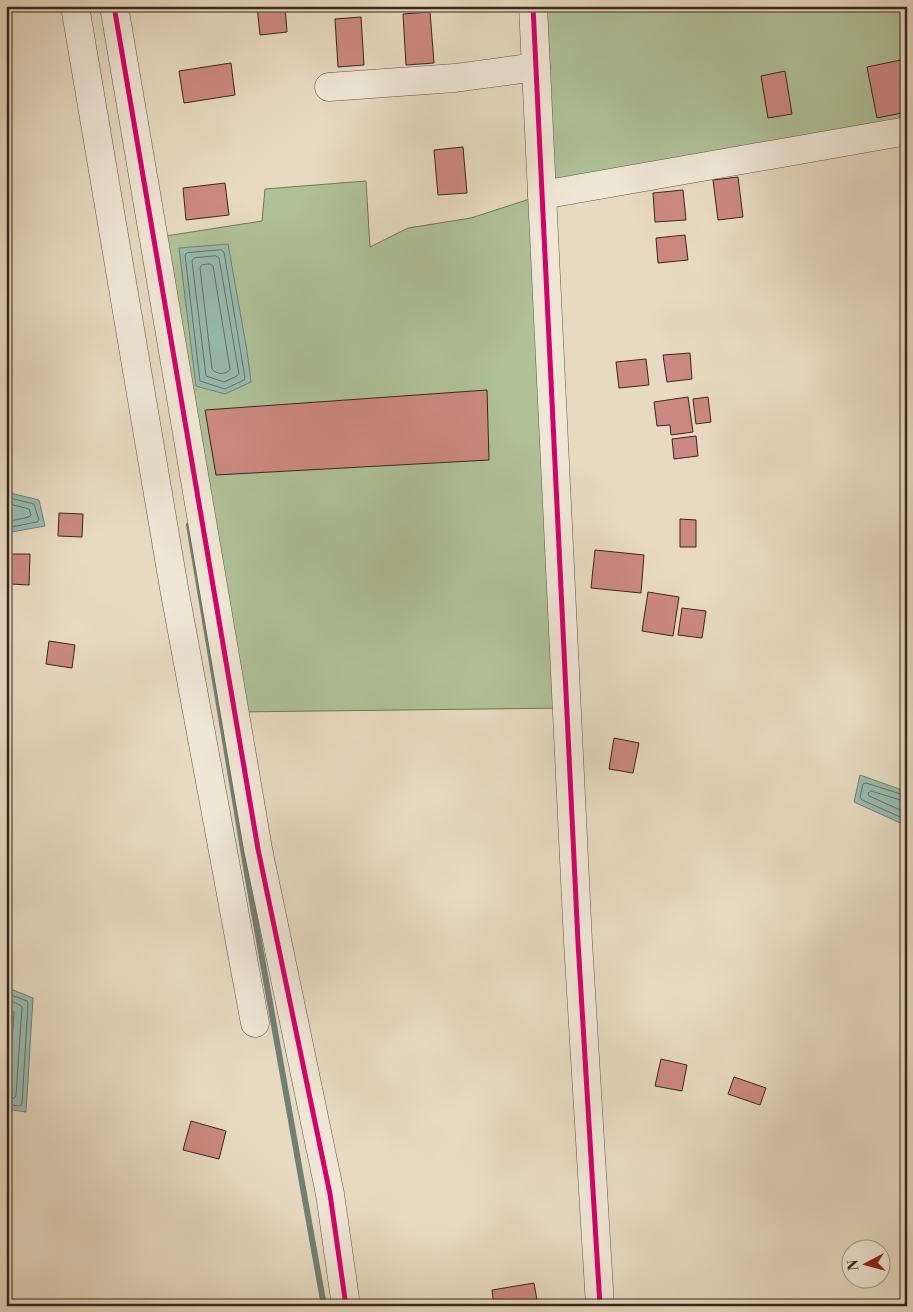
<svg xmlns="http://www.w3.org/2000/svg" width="913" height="1312" font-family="'Libre Bodoni',serif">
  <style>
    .green { fill: #afc197; stroke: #73745a }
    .water { fill: #97bbb0; stroke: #718075 }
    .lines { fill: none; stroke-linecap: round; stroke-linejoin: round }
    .shore { stroke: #677166; stroke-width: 1 }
    .stream { stroke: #718075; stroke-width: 6 }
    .building { fill: #cc8981; stroke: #37271d }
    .minor-casing { stroke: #635446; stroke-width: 29 }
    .minor { stroke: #efe7d6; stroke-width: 28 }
    .cycleway-casing { stroke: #efe7d6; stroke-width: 8 }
    .cycleway { stroke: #d6006c; stroke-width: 5 }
  </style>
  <rect width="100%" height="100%" fill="#e7dac0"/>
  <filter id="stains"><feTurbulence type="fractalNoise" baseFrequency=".004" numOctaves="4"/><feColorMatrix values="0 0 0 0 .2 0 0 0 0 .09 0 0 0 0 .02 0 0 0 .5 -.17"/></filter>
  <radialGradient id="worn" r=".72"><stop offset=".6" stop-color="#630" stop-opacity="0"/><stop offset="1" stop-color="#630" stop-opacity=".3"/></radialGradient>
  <polygon class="green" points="533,6 907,6 907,131 543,195 567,708 235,712 153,238 262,221 265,189 366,181 370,247 408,228 471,218 542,195"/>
  <g class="water">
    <polygon points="228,244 247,351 251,382 225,394 196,386 179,248"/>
    <polygon points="6,492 39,500 45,526 6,533"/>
    <polygon points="860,775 905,791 907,790 907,826 854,802"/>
    <polygon points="6,987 33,998 26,1112 6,1109"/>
  </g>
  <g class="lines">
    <g class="shore">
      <polygon points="221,250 224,252 245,378 244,380 225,389 200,381 185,255 187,253"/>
      <polygon points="216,256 219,258 239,374 237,376 224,382 206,376 192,261 194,258"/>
      <path d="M210 264 213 266 230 369 229 371C224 374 217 375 212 369L200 268 202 265Z"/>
      <polyline points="6,497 34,504 39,520 37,522 6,528"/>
      <polyline points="6,503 29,509 31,515 29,517 6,522"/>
      <polyline points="907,796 866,783 863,784 860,797 862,800 907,820"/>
      <polyline points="907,802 871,791 868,793 869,796 907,813"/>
      <polyline points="6,993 27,1001 28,1003 22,1104 19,1106 6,1104"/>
      <polyline points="6,999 20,1005 22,1007 16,1096 14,1098 6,1098"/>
      <polyline points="6,1007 14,1012 9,1088 6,1090"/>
    </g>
    <polyline class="stream" points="189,525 249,885 324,1306"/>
  </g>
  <g class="building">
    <polygon points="257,6 285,6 287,32 260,35"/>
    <polygon points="596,6 640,6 640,8 596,10"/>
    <polygon points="430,12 434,63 406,65 403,14"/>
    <polygon points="361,17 364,65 338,67 335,19"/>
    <polygon points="901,60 907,92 907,112 877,118 867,67"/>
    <polygon points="231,63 235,95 184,103 179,71"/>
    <polygon points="785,71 792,114 768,118 761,76"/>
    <polygon points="463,147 467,193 438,195 434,150"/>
    <polygon points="738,177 743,217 718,220 713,180"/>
    <polygon points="225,183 229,215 186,220 183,188"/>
    <polygon points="683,190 686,220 655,222 653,193"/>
    <polygon points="685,235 688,260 658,263 656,238"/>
    <polygon points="690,353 692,379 667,382 663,355"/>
    <polygon points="646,359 649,385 619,388 616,362"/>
    <polygon points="487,390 489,460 216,475 205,410"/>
    <polygon points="688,397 693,432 671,435 670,425 657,426 654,402"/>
    <polygon points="708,397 711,422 696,424 693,399"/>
    <polygon points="696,436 698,456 674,459 672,439"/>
    <polygon points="59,513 83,514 82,537 58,536"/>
    <polygon points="680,519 696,520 696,547 680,547"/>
    <polygon points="595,550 644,555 641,593 591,588"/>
    <polygon points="11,554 30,554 29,585 10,584"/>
    <polygon points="648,592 679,597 673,636 642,631"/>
    <polygon points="682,608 706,611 702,638 678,635"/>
    <polygon points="49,641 75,645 72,668 46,664"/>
    <polygon points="614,738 639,743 633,773 609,769"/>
    <polygon points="661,1059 687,1065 682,1091 655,1086"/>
    <polygon points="734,1077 766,1088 760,1105 728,1094"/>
    <polygon points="191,1121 226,1131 219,1159 183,1150"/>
    <polygon points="534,1283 538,1306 494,1306 492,1290"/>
  </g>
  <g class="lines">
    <g class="minor-casing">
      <g id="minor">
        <polyline points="75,6 174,588 255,1023"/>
        <polyline points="114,6 258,849 330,1194 346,1306"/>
        <polyline points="533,6 578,942 600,1306"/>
        <polyline points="329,87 455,78 536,67"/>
        <polyline points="542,195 907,131"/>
      </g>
    </g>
    <use href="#minor" class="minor"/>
    <g class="cycleway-casing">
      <g id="cycleway">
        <polyline points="114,6 258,849 330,1194 346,1306"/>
        <polyline points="533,6 578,942 600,1306"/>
      </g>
    </g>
    <use href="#cycleway" class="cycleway"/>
  </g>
  <rect width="913" height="1312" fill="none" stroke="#e7dac0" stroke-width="25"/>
  <rect x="8" y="8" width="898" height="1297" fill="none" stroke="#37271d" stroke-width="2.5"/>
  <rect x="12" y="12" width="888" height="1287" fill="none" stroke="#37271d"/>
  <g transform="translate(866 1264) rotate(264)"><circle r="24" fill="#efe7d6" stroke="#a59a8c"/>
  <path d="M0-4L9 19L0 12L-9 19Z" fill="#8f2418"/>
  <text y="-8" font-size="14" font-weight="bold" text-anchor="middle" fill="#37271d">N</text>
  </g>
  <rect width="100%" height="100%" filter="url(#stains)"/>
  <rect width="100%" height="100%" fill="url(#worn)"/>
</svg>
